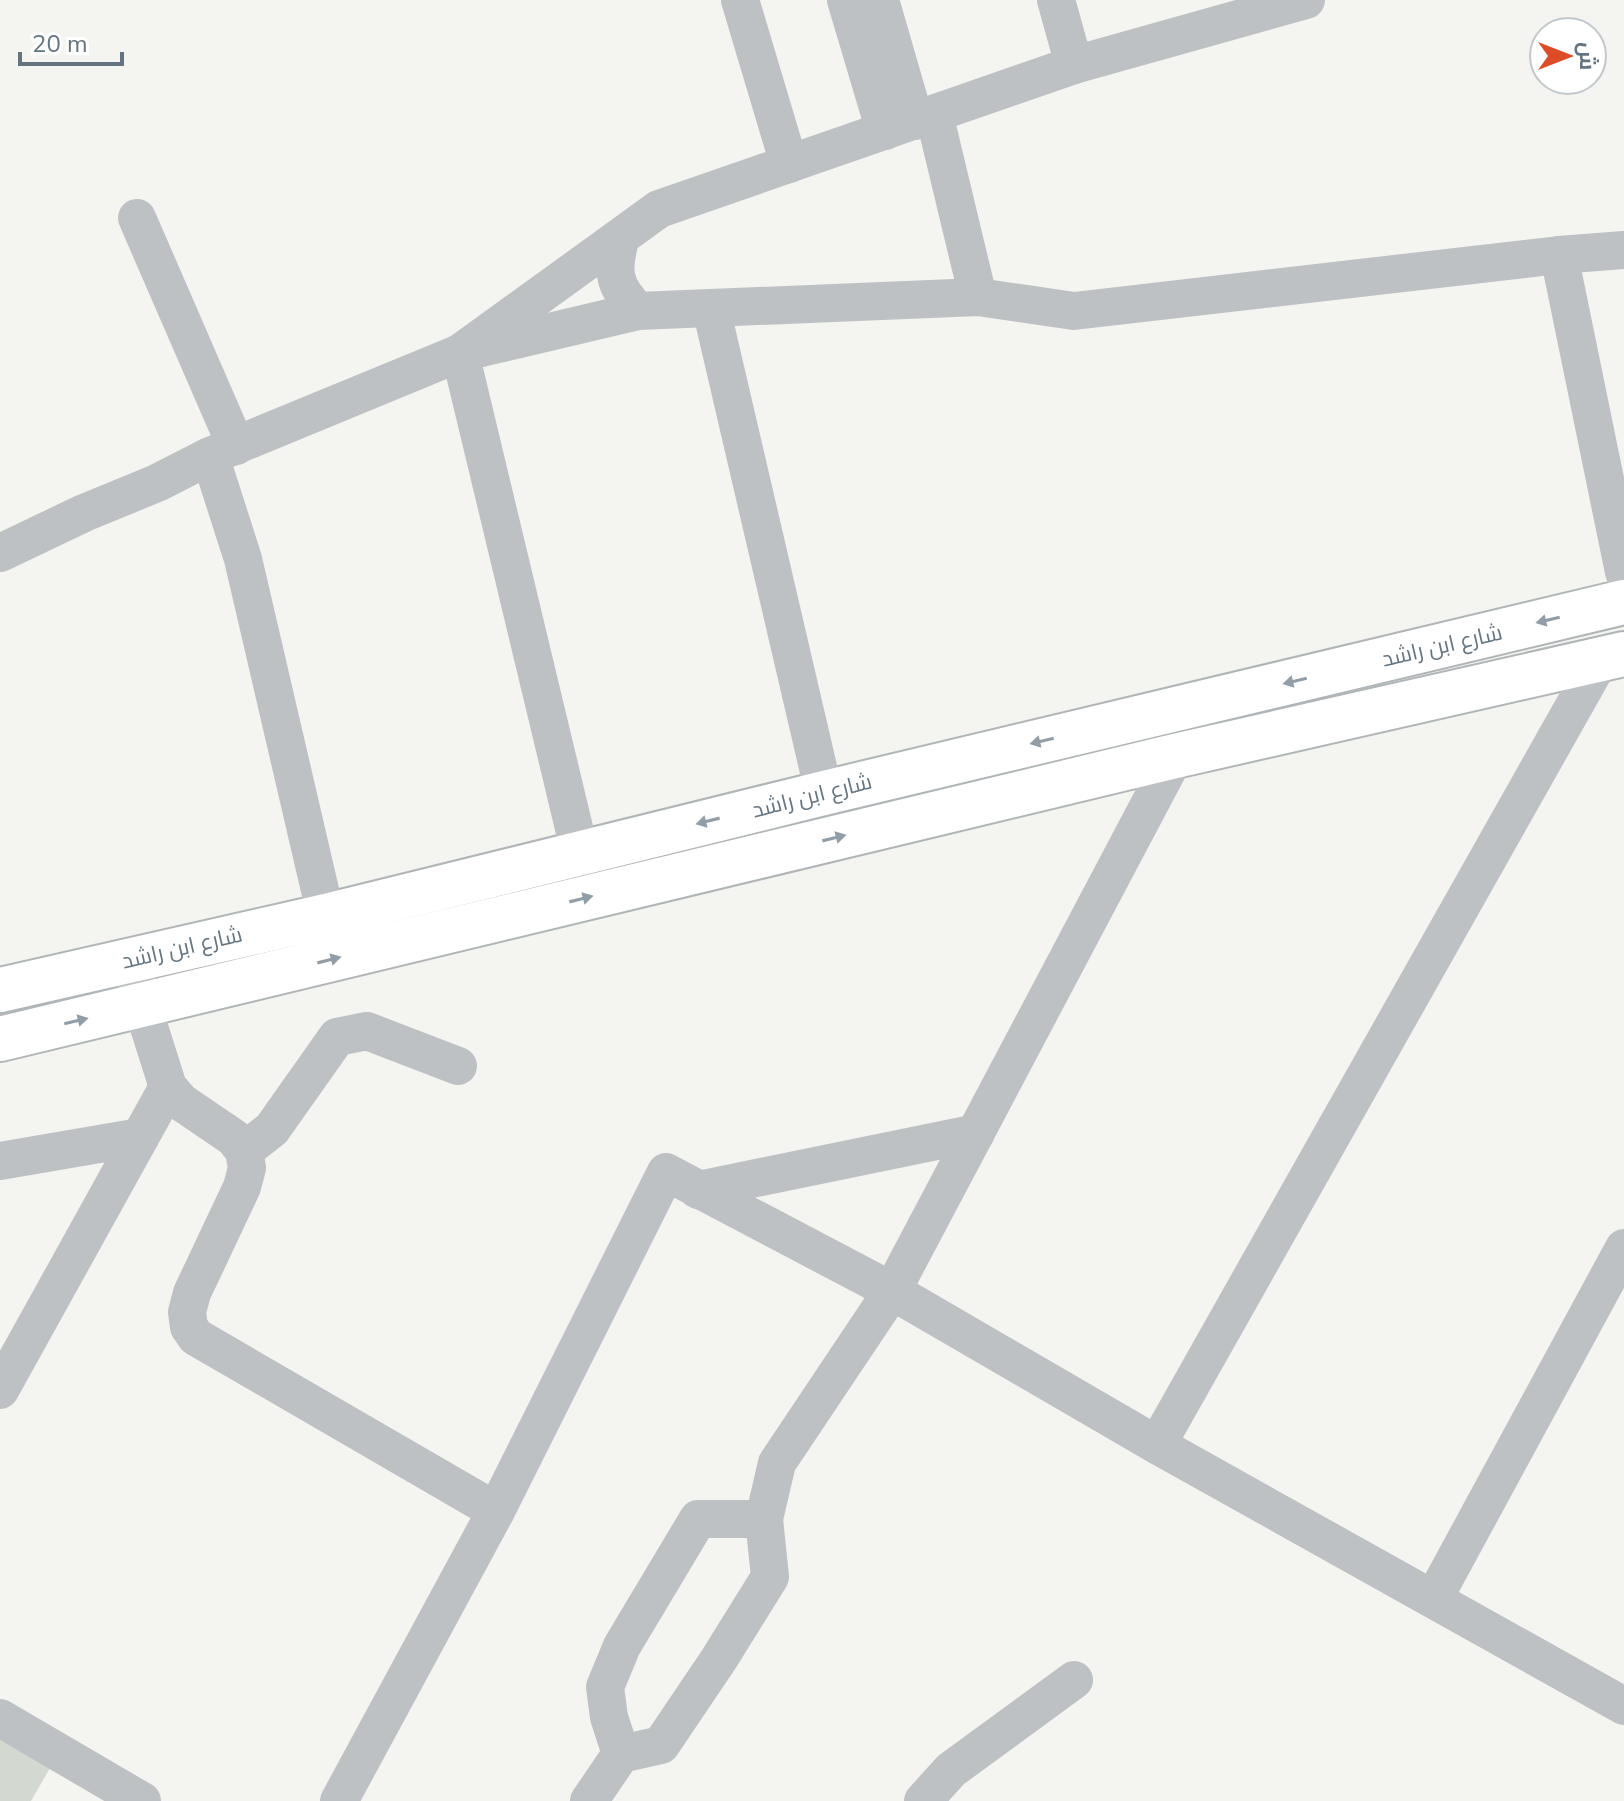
<svg xmlns="http://www.w3.org/2000/svg" width="1624" height="1801" font-family="'Nunito Sans',Cairo,sans-serif">
  <style>
    .pitch { fill: #d3d9d0 }
    .lines { fill: none; stroke-linecap: round; stroke-linejoin: round }
    .major-casing { stroke: #b0b5b8; stroke-width: 48 }
    .minor { stroke: #bdc1c4; stroke-width: 38 }
    .major { stroke: #fff; stroke-width: 44 }
    .oneway { fill: #929ea7 }
    .labels { text-anchor: middle; dominant-baseline: central; stroke-width: 8; stroke-linejoin: round; paint-order: stroke }
    .street-label { font-size: 22px; fill: #647581; stroke: #fff }
  </style>
  <rect width="100%" height="100%" fill="#f4f4f0"/>
  <polygon class="pitch" points="0,1740 50,1768 31,1801 0,1801"/>
  <g class="lines">
    <g class="major-casing">
      <g id="major">
        <polyline points="0,990 326,916 824,793 1624,602"/>
        <polyline points="0,1039 1175,756 1624,654"/>
      </g>
    </g>
    <g class="minor">
      <polyline points="740,0 789,164"/>
      <polyline points="846,0 885,131"/>
      <polyline points="880,0 915,121"/>
      <polyline points="1056,0 1074,65 1306,0"/>
      <polyline points="934,114 978,297"/>
      <polyline points="137,218 236,446"/>
      <path d="M621 237C611 271 613 286 638 311"/>
      <polyline points="1624,250 1559,255 1624,572"/>
      <polyline points="711,308 824,793"/>
      <polyline points="210,456 243,559 326,916"/>
      <polyline points="0,553 84,513 157,483 210,456 460,353 638,311 978,297 1074,311 1559,255"/>
      <polyline points="580,853 460,353 659,209 1074,65"/>
      <polyline points="131,960 142,1005 168,1087 181,1102 234,1138 244,1151 247,1168 242,1187 192,1293 187,1312 189,1327 196,1337 496,1511"/>
      <polyline points="244,1151 272,1129 337,1037 367,1031 458,1066"/>
      <polyline points="0,1161 140,1137"/>
      <polyline points="698,1190 976,1133"/>
      <polyline points="0,1390 168,1087"/>
      <polyline points="1157,1445 1600,660"/>
      <polyline points="1434,1598 1624,1248"/>
      <polyline points="0,1718 142,1801"/>
      <polyline points="621,1754 609,1717 605,1687 622,1646 698,1519 764,1519"/>
      <polyline points="339,1801 496,1511 666,1172 892,1291 1157,1445 1624,1706"/>
      <polyline points="589,1801 621,1754 661,1745 719,1659 770,1577 764,1519 777,1463 892,1291 1175,756"/>
      <polyline points="923,1801 951,1770 1074,1680"/>
    </g>
    <use href="#major" class="major"/>
  </g>
  <defs><path id="oneway-solid" d="M-6-.8H1V-3.2L6.5 0L1 3.2V.8H-6Z" transform="scale(2)"/></defs>
  <g class="oneway">
    <use href="#oneway-solid" transform="translate(1548 620) rotate(167)"/>
    <use href="#oneway-solid" transform="translate(1295 681) rotate(167)"/>
    <use href="#oneway-solid" transform="translate(1042 741) rotate(167)"/>
    <use href="#oneway-solid" transform="translate(708 821) rotate(166)"/>
    <use href="#oneway-solid" transform="translate(834 838) rotate(-14)"/>
    <use href="#oneway-solid" transform="translate(581 899) rotate(-14)"/>
    <use href="#oneway-solid" transform="translate(329 960) rotate(-14)"/>
    <use href="#oneway-solid" transform="translate(76 1021) rotate(-13)"/>
  </g>
  <g class="labels">
    <g class="street-label">
      <text transform="translate(1442 646) rotate(-13)">شارع ابن راشد</text>
      <text transform="translate(812 796) rotate(-14)">شارع ابن راشد</text>
      <text transform="translate(182 948) rotate(-13)">شارع ابن راشد</text>
    </g>
  </g>
  <g transform="translate(1568 56) rotate(90)"><circle r="38" fill="#ffffff" stroke="#c1c8cd" stroke-width="2"/>
  <path d="M0-6L14 30L0 20L-14 30Z" fill="#de4c27"/>
  <text y="-12" font-size="22" font-weight="bold" text-anchor="middle" fill="#647581">ش</text>
  </g>
  <path d="M20 52v12h102v-12" fill="none" stroke="#647581" stroke-width="4"/>
  <text x="32" y="52" font-size="24" fill="#647581" stroke="#ffffff" stroke-width="6" paint-order="stroke">20 m</text>
</svg>
